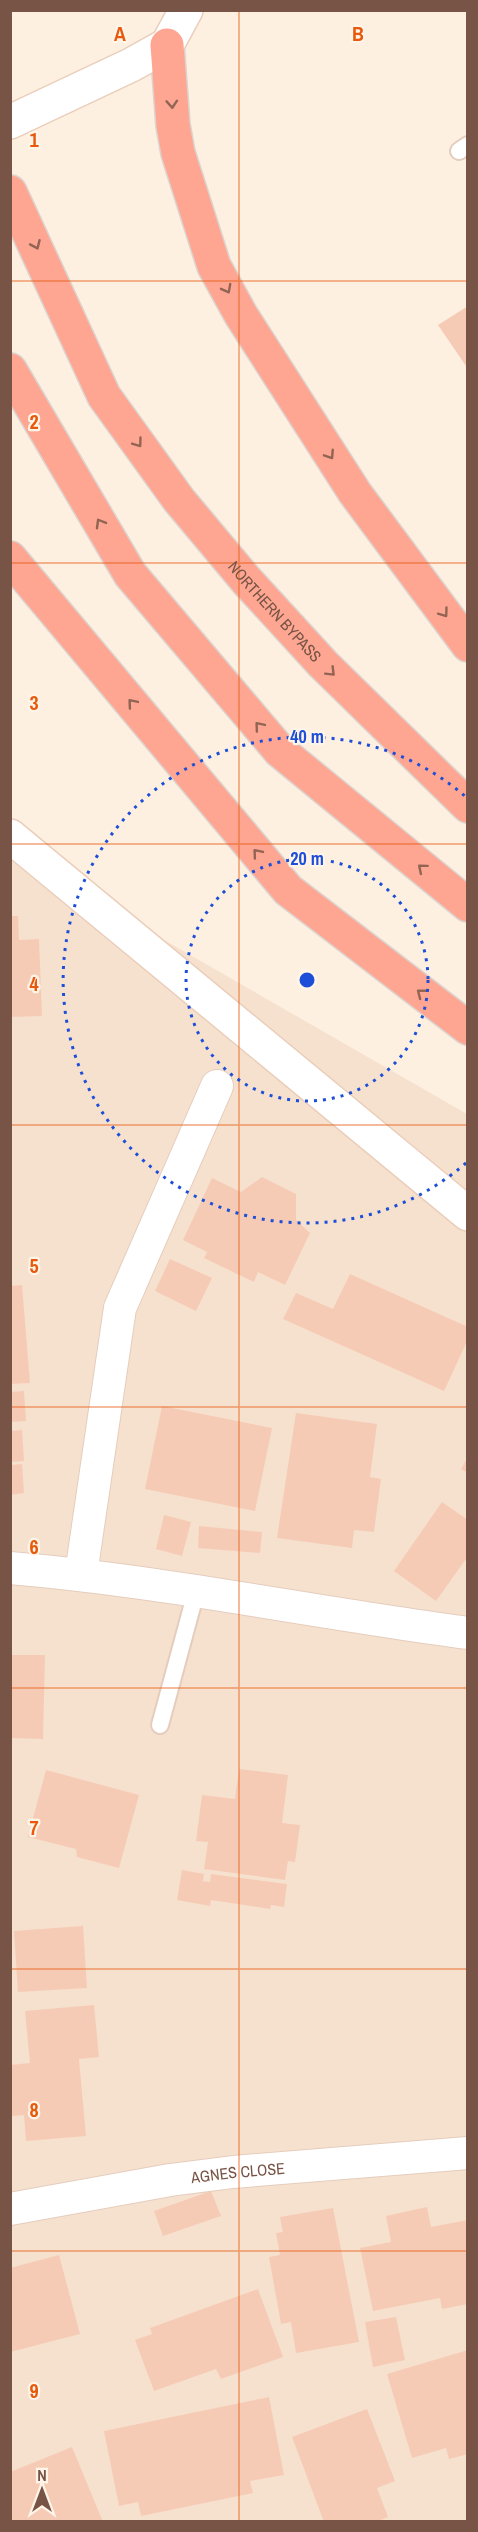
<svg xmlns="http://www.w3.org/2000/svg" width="478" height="2532" font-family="'Archivo Narrow',sans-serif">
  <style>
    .residential { fill: #f6e1ce }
    .building { fill: #f6cbb6 }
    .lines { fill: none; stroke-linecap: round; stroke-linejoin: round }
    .lane-casing { stroke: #e5cdbe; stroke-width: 20 }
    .street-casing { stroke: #e5cdbe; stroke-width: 34 }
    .secondary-casing { stroke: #eacebb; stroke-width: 36 }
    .highway-casing { stroke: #dcd3cf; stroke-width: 36 }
    .lane { stroke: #fff; stroke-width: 16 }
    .street { stroke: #fff; stroke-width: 32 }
    .secondary { stroke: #fff; stroke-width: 33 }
    .highway { stroke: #fea692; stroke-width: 33 }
    .oneway { stroke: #926454 }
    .grid { fill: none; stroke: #e8590c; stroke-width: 1.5; stroke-opacity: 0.55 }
    .ring { fill: none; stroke: #1d4ed8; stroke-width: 3; stroke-dasharray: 3 6 }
    .labels { text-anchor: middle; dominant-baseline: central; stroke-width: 4.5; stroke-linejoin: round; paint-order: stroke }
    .street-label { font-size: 16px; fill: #775445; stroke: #fff4e8 }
    .grid-label { font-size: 20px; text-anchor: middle; font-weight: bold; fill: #e8590c; stroke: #fff4e8; stroke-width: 4.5; stroke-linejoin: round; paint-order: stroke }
    .centre { fill: #1d4ed8; stroke: #fff4e8; stroke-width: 3 }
    .ring-label { font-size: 18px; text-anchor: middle; font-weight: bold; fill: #1d4ed8; stroke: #fff4e8; stroke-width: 4.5; stroke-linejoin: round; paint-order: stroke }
  </style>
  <rect width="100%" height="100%" fill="#fef0e0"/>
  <polygon class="residential" points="10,844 138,925 467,1114 467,2521 11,2521"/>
  <g class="building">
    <polygon points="468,306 468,369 438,325"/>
    <polygon points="10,916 18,916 19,940 39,939 42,1016 10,1017"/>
    <polygon points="262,1177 296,1194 296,1220 310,1233 285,1285 258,1272 254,1282 204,1258 207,1252 183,1240 212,1178 241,1192"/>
    <polygon points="170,1259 212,1278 196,1311 155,1291"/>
    <polygon points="350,1274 468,1327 468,1339 444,1391 283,1319 296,1293 333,1309"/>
    <polygon points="22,1285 30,1383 10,1384 10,1286"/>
    <polygon points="24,1391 26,1421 10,1422 10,1392"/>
    <polygon points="162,1406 272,1428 255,1511 145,1489"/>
    <polygon points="296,1413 377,1424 370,1477 381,1479 374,1532 354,1530 352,1548 277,1538"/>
    <polygon points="22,1430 24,1461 10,1462 10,1431"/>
    <polygon points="468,1457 468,1473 461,1469"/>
    <polygon points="22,1464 24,1493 10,1495 10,1465"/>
    <polygon points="442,1502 468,1520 468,1556 436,1601 394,1571"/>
    <polygon points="164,1515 191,1522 182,1556 156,1549"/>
    <polygon points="199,1526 262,1532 260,1553 198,1548"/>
    <polygon points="10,1655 45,1655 43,1739 10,1738"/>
    <polygon points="239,1769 288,1775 282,1823 300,1825 295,1862 288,1861 285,1880 204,1869 208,1842 196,1841 202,1795 235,1799"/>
    <polygon points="46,1770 139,1795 119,1868 77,1857 76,1849 28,1837"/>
    <polygon points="182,1870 204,1874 203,1881 210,1882 211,1874 287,1884 284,1907 271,1905 270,1909 211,1900 210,1906 177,1900"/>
    <polygon points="83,1926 87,1988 18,1992 14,1931"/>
    <polygon points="94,2005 99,2057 79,2059 86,2136 26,2141 24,2115 12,2116 10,2104 10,2065 30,2063 25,2011"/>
    <polygon points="211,2191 221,2216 163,2236 154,2211"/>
    <polygon points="427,2207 431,2227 468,2220 468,2304 442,2309 440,2298 373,2311 360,2248 391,2242 386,2216"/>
    <polygon points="333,2208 359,2342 296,2353 291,2322 281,2324 269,2257 280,2255 276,2233 283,2232 280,2217"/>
    <polygon points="59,2255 80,2334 10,2352 10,2268"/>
    <polygon points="258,2289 283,2357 221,2379 216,2369 154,2391 135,2340 152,2334 150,2328"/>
    <polygon points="396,2317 405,2360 373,2367 365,2322"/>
    <polygon points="468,2350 468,2454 449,2459 446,2448 412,2458 387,2374"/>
    <polygon points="269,2397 284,2475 250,2481 253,2493 141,2516 138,2502 119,2506 104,2431"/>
    <polygon points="367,2409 395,2481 377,2488 388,2517 376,2522 324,2522 292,2437"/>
    <polygon points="72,2447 103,2522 10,2522 10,2472"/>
  </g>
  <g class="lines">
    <g class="lane-casing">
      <g id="lane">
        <polyline points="459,151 468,145"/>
        <polyline points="160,1725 196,1592"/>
      </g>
    </g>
    <g class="street-casing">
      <g id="street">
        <path d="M10 1568C164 1581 315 1613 468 1633"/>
        <polyline points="81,1574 120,1308 217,1086"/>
        <path id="s1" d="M10 2209 170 2180 233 2172 468 2153"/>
      </g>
    </g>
    <g class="secondary-casing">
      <g id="secondary">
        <polyline points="10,122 131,65 167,45 186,10"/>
        <polyline points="10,836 468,1214"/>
      </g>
    </g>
    <g class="highway-casing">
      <g id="highway">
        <polyline points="167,45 173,125 178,153 214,266 241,315 355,493 468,645"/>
        <path id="s2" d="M10 192 104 396 179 500 246 580 323 664 468 806"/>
        <polyline points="10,370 130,574 280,751 468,905"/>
        <polyline points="10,558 288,890 468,1028"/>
      </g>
    </g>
    <use href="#lane" class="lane"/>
    <use href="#street" class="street"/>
    <use href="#secondary" class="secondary"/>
    <use href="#highway" class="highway"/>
  </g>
  <defs><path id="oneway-chevron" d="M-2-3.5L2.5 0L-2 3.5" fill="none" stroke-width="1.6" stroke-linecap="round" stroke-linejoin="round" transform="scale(1.5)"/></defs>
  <g class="oneway">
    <use href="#oneway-chevron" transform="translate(172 104) rotate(86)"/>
    <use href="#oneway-chevron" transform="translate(36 245) rotate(66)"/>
    <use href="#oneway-chevron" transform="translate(227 289) rotate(62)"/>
    <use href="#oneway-chevron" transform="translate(138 443) rotate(54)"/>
    <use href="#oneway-chevron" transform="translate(330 455) rotate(57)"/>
    <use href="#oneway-chevron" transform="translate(100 523) rotate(-120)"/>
    <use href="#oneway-chevron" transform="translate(444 613) rotate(54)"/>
    <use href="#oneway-chevron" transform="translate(331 672) rotate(45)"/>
    <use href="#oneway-chevron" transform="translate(132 703) rotate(-130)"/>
    <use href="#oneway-chevron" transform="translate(259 726) rotate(-130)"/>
    <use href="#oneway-chevron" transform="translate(257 853) rotate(-130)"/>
    <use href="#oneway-chevron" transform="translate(422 868) rotate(-140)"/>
    <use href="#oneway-chevron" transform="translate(421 993) rotate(-142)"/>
  </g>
  <path class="grid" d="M239 10V2522M10 281H468M10 563H468M10 844H468M10 1125H468M10 1407H468M10 1688H468M10 1969H468M10 2251H468"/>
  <g class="ring">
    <circle cx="307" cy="980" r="121"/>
    <path d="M466 1163A243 243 0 1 1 466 797"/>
  </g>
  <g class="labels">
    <g class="street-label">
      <text stroke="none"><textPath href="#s2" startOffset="500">NORTHERN BYPASS</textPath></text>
      <text stroke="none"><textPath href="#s1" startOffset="231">AGNES CLOSE</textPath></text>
    </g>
  </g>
  <g class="grid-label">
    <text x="120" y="41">A</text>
    <text x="358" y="41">B</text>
    <text x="34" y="147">1</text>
    <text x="34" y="429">2</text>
    <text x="34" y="710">3</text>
    <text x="34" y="991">4</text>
    <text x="34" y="1273">5</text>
    <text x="34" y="1554">6</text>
    <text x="34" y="1835">7</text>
    <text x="34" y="2117">8</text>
    <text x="34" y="2398">9</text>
  </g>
  <circle cx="307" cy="980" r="9" class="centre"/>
  <g class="ring-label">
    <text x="307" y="743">40 m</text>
    <text x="307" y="865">20 m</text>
  </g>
  <rect width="478" height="2532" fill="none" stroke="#775445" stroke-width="24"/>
  <g transform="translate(42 2490)" stroke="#fff4e8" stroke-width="4.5" paint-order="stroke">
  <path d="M0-4.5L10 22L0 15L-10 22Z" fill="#775445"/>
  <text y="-9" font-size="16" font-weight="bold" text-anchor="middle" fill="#775445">N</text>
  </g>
</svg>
